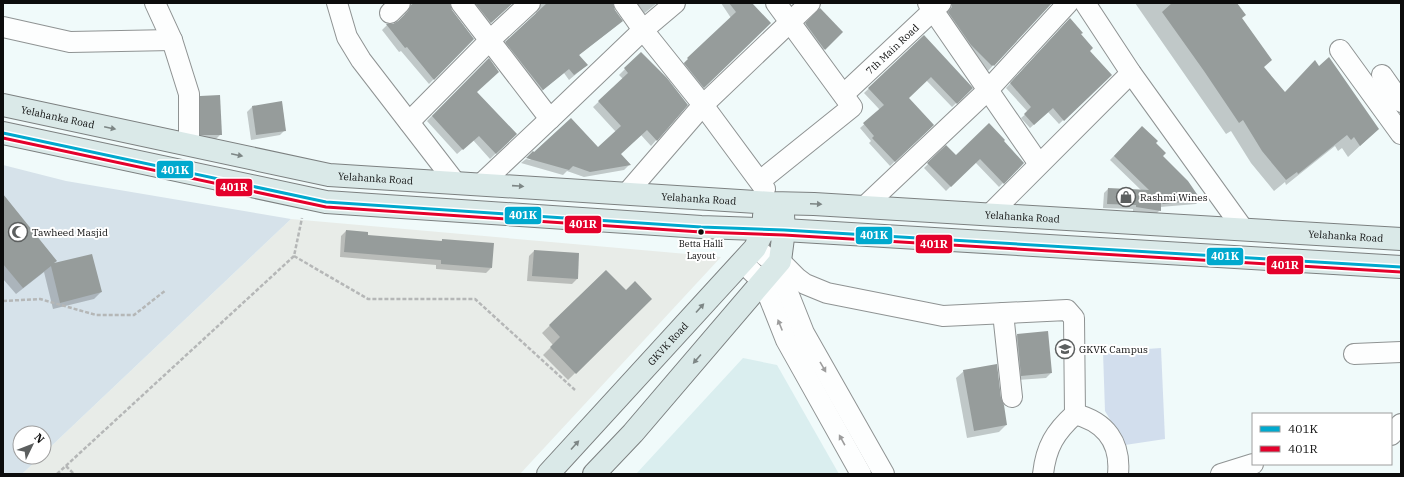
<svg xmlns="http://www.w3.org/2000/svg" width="1404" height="477" font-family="'IBM Plex Serif',serif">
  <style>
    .industrial { fill: #e8ece8 }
    .farmland { fill: #daeeef }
    .green { fill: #d2deed }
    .cemetery { fill: #d6e2ea }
    .shadow { fill: #0003 }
    .building { fill: #969c9b }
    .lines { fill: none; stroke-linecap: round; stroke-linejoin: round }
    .minor-casing { stroke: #8f9393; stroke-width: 22 }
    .major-casing { stroke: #7c8080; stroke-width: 24 }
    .path { stroke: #b5b7b7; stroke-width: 2.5; stroke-dasharray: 4 2; stroke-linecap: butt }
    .minor { stroke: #fdfefe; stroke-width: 20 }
    .major { stroke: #dae9e8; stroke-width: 22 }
    .bus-1-casing { stroke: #fff; stroke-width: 6 }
    .bus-2-casing { stroke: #fff; stroke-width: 6 }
    .bus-1 { stroke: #00a9ce; stroke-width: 3 }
    .bus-2 { stroke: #e4002b; stroke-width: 3 }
    .oneway { fill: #7d8685 }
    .oneway2 { fill: #9d9d9d }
    .bus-dot { fill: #0c0c0c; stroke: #fff; stroke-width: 1.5 }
    .labels { text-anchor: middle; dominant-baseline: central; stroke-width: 4; stroke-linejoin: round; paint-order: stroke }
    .bus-label { font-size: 9px; fill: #0c0c0c; stroke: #fff }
    .street-label { font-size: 10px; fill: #0c0c0c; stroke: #fff }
    .poi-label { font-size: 10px; fill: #0c0c0c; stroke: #fff; text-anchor: start }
    .line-badge { stroke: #fff; stroke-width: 1.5 }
    .badge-label { font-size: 11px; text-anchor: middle; font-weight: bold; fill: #fff }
  </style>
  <rect width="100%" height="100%" fill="#f0fafa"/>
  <polygon class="industrial" points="291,219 721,257 520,474 22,474 40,457 44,457 44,453"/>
  <polygon class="farmland" points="743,358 777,365 839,474 636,474"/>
  <polygon class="green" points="1161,348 1165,439 1125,445 1105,411 1103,352"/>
  <polygon class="cemetery" points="3,165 66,181 291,219 44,453 44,433 20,433 20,457 40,457 22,474 3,474"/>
  <g class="shadow">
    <polygon points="413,3 449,3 451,10 473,39 429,84 401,51 399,52 382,30 387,25 393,25 404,17 406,9"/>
    <polygon points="467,3 512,3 486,27"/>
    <polygon points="535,3 612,3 616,26 579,55 586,65 581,70 569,80 564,73 537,95 501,47 534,17 536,13 536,5"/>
    <polygon points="629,3 657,3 641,16"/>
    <polygon points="721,3 751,3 750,43 699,92 683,64 731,18"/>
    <polygon points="952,3 1051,3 988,71 987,70 986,71 946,14 947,9"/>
    <polygon points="1135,3 1236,3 1241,19 1263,67 1285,93 1378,129 1348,157 1342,148 1338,151 1335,146 1286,185 1285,182 1274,191 1251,163 1231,131 1226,134"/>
    <polygon points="820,10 842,32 819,54 801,29"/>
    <polygon points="1065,24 1080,34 1089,51 1111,75 1059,124 1048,112 1030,128 1021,118 1028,112 1006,88"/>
    <polygon points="923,37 972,88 952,107 926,80 907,98 933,125 890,166 869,143 871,141 860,128 880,110 864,93"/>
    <polygon points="641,53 687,105 651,146 641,135 620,154 630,164 624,170 584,177 567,171 563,175 521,163 526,159 531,160 528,157 598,148 616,132 593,107 623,79 619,75"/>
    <polygon points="488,59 476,92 516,134 490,159 473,140 457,154 427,121"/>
    <polygon points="201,97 221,134 216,139 196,139 196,102"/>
    <polygon points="281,103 285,130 280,135 251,140 247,112 252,107"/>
    <polygon points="1142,127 1155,143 1161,156 1200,200 1196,204 1160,207 1160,210 1156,214 1133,211 1133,209 1103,208 1104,193 1108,189 1141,190 1110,160"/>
    <polygon points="1003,141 1023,163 999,187 975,162 946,191 924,168 946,146 956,156"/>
    <polygon points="3,204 52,265 101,292 94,299 53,309 44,272 16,294 3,279"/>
    <polygon points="346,231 367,236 441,242 442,240 491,268 486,273 436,269 436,265 340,257 341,236"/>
    <polygon points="534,251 578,254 577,279 572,284 527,281 529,256"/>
    <polygon points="606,271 626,291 651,299 568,380 543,355 553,345 542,333"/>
    <polygon points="1017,335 1051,373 1046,378 1017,380 1012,340"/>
    <polygon points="964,371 1000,399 1006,425 999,432 967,438 956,378"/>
  </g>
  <g class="building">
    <polygon points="414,3 450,3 452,10 474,39 434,80 407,47 405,48 386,24 393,24 398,21 408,11 411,5"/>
    <polygon points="475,3 513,3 491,23"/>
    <polygon points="547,3 613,3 615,10 623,21 579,55 588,65 574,75 569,69 543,90 505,42"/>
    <polygon points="729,3 752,3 771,23 704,88 684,63 688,59 687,58 736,12"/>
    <polygon points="952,3 1052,3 994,66 993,65 992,66 971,45 948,12 952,7"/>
    <polygon points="1172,3 1237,3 1246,15 1242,18 1272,60 1264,67 1285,92 1315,60 1319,66 1329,57 1379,129 1360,146 1354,137 1351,140 1347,135 1298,174 1297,172 1286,180 1262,151 1243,120 1239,123 1204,71 1162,12"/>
    <polygon points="820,8 843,32 825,50 805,23"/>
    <polygon points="1070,18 1083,33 1081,34 1093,48 1090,51 1112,75 1064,121 1053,108 1034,125 1024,114 1031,107 1010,83"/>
    <polygon points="924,35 973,88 957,104 931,77 909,98 934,125 895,162 872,138 874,136 863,123 884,105 868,88"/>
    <polygon points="641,52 667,78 688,105 657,141 647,130 621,154 631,165 590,172 573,166 569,170 526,158 533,151 534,152 571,118 598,147 621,126 598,101 628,73 624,68"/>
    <polygon points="489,58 499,72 477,92 517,134 496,154 479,136 463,150 432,116"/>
    <polygon points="220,95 222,135 200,135 200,96"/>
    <polygon points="282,101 286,131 256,135 252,106"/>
    <polygon points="989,123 1005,140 1004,141 1024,163 1004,184 980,159 951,187 927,163 946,145 956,155"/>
    <polygon points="1142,126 1158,141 1156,143 1166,153 1163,156 1188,181 1201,200 1163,204 1161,202 1161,211 1136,207 1136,205 1107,204 1108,188 1149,190 1114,156"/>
    <polygon points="3,194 57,261 54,263 92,254 102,292 60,303 51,266 23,288 3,264"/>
    <polygon points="346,230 368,232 368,235 442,241 442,239 494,243 492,268 441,264 441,260 344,252"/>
    <polygon points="534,250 579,253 578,279 532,276"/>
    <polygon points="606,270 626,290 635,281 652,299 576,374 550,347 560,337 549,325"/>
    <polygon points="1048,331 1052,373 1021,376 1017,334"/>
    <polygon points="997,364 1001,398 1004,405 1007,425 974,431 963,370"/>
  </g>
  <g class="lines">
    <g class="minor-casing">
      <g id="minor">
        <polyline points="155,3 172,40 189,94 189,145"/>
        <polyline points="337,3 347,37 361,60 455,182"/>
        <polyline points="461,3 550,119 481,184"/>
        <polyline points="624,3 643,30 703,105 765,189"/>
        <polyline points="928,3 1039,164"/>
        <polyline points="1085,3 1131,73 1244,230"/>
        <polyline points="390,13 400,3"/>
        <polyline points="3,27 70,42 172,40"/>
        <polyline points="1340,50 1401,134"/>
        <polyline points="1382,75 1401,102"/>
        <path id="s1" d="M844 94 941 3"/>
        <polyline points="550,119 643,30 675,3"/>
        <polyline points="409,122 490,40 530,3"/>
        <polyline points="760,181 852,107 776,3"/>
        <polyline points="627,193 703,105 810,3"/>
        <polyline points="864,207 988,90 1068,3"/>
        <polyline points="990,214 1131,73"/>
        <polyline points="755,248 777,265 804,333 884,474"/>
        <polyline points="780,261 797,278 805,284 827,293 943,316 1067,310 1074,318 1075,414"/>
        <polyline points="742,262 763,282 786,340 861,474"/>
        <polyline points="1003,313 1012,397"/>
        <polyline points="1354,354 1401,352"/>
        <polyline points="1391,435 1401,424"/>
        <path d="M1043 474C1046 447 1055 432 1075 414 1106 422 1121 443 1118 474"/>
        <polyline points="1221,474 1253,464"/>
      </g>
    </g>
    <g class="major-casing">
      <g id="major">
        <path id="s2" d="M3 105 329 175 772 203 814 204 1401 239"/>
        <polyline points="3,133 326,202 701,227 784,230 1401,267"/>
        <path id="s3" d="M548 474 755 248 764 229V216"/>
        <polyline points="594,474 633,433 780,261 784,230 783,215"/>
      </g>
    </g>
    <g class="path">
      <polyline points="294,256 368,299 475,299 575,390"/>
      <polyline points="3,301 40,299 96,315 134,315 166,290"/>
      <polyline points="66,466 74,474"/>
      <polyline points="57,474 294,256 302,218"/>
    </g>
    <use href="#minor" class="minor"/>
    <use href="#major" class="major"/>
    <g class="bus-1-casing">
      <polyline id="bus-1" points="3,133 326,202 701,227 784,230 1401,267"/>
    </g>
    <g class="bus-2-casing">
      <polyline id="bus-2" points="3,138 326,207 701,232 784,235 1401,272"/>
    </g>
    <use href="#bus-1" class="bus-1"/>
    <use href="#bus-2" class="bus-2"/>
  </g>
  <defs><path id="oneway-solid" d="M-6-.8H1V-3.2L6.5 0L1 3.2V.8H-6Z"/></defs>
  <g class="oneway">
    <use href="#oneway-solid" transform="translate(110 128) rotate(12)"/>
    <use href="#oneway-solid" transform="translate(237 155) rotate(12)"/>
    <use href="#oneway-solid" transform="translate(518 186) rotate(4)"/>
    <use href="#oneway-solid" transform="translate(816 204) rotate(3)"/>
    <use href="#oneway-solid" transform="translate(700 308) rotate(-48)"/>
    <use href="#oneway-solid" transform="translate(697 359) rotate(131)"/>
    <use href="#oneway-solid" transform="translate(575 445) rotate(-48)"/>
  </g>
  <g class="oneway2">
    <use href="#oneway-solid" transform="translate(780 325) rotate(-112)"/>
    <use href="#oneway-solid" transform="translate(823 367) rotate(60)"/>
    <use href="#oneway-solid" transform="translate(842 440) rotate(-119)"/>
  </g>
  <defs>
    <g id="shop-ring" transform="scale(1)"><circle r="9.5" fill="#fff" stroke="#5c5f5f" stroke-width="1.5"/><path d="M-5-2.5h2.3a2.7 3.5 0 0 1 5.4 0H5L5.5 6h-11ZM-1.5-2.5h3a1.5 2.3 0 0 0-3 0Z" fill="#5c5f5f"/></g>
    <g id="mosque-ring" transform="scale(1)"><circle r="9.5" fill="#fff" stroke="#5c5f5f" stroke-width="1.5"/><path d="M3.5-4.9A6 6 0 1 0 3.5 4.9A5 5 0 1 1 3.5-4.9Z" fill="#5c5f5f"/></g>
    <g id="university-ring" transform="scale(1)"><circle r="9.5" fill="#fff" stroke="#5c5f5f" stroke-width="1.5"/><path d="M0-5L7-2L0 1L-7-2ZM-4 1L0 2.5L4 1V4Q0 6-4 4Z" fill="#5c5f5f"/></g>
  </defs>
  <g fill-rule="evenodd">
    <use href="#shop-ring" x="1126" y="197"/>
    <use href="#mosque-ring" x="18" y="232"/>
    <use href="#university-ring" x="1065" y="349"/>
  </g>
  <circle class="bus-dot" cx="701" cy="232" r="3.5"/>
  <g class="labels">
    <g class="bus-label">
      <text x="701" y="243">Betta Halli<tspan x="701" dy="12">Layout</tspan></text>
    </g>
    <g class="street-label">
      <text stroke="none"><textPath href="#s1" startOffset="66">7th Main Road</textPath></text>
      <text stroke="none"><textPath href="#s2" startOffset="56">Yelahanka Road</textPath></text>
      <text stroke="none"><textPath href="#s2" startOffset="380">Yelahanka Road</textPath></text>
      <text stroke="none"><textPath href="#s2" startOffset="704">Yelahanka Road</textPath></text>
      <text stroke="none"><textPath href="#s2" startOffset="1028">Yelahanka Road</textPath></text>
      <text stroke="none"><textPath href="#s2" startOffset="1352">Yelahanka Road</textPath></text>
      <text stroke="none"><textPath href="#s3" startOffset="177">GKVK Road</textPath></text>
    </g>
    <g class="poi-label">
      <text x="1140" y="197">Rashmi Wines</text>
      <text x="32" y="232">Tawheed Masjid</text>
      <text x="1079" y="349">GKVK Campus</text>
    </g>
  </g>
  <g class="line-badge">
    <rect x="156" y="160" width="38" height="19" rx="4" fill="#00a9ce"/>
    <rect x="215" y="178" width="38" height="19" rx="4" fill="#e4002b"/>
    <rect x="504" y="206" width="38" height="19" rx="4" fill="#00a9ce"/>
    <rect x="564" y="215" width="38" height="19" rx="4" fill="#e4002b"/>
    <rect x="855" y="226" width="38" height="19" rx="4" fill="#00a9ce"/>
    <rect x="915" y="234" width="38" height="20" rx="4" fill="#e4002b"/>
    <rect x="1206" y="247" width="38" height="19" rx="4" fill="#00a9ce"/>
    <rect x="1266" y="255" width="38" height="20" rx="4" fill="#e4002b"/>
  </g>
  <g class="badge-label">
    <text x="175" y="174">401K</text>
    <text x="234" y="191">401R</text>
    <text x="523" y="219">401K</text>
    <text x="583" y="228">401R</text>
    <text x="874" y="239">401K</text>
    <text x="934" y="248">401R</text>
    <text x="1225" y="260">401K</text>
    <text x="1285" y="269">401R</text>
  </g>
  <rect width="1404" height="477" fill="none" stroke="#0c0c0c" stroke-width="8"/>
  <rect x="1252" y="413" width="140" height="52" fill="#ffffff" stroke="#9e9e9e"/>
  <rect x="1260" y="426" width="20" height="6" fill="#00a9ce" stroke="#9e9e9e"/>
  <text x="1288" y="433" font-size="12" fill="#0c0c0c">401K</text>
  <rect x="1260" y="446" width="20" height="6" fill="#e4002b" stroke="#9e9e9e"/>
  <text x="1288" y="453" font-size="12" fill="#0c0c0c">401R</text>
  <g transform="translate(32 445) rotate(47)"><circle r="19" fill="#ffffff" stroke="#9e9e9e"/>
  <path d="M0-3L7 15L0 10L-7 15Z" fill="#5c5f5f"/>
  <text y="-6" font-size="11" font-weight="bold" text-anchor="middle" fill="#0c0c0c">N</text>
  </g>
</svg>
